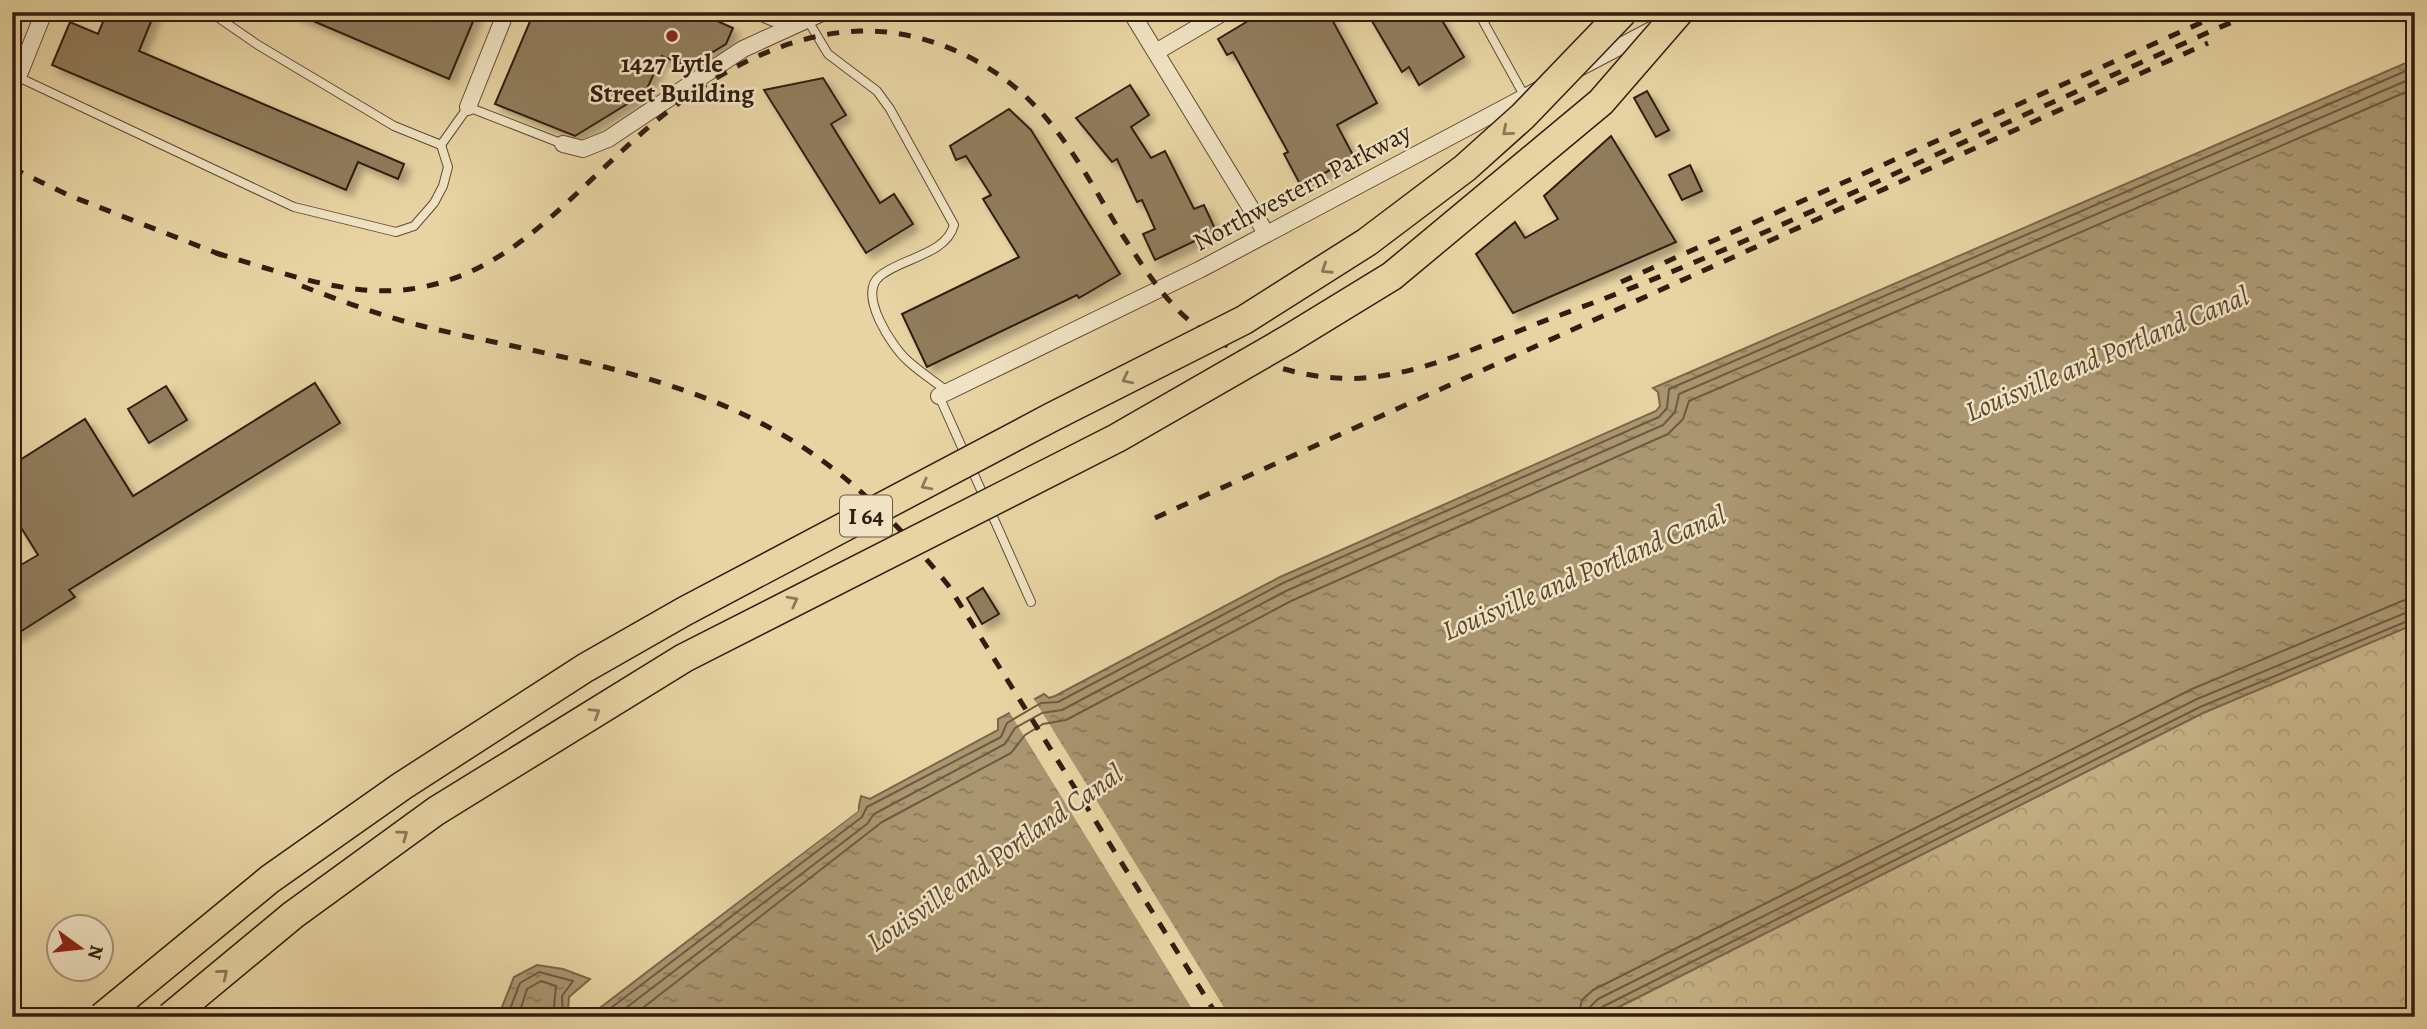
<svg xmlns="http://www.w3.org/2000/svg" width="2427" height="1029" font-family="Alegreya,serif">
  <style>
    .forest { fill: url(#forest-crowns); stroke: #7d694c; stroke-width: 2 }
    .water { fill: url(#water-ripples); stroke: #7a664a; stroke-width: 2 }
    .pier { fill: #e8d4a3 }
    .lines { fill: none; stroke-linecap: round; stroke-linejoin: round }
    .shore { stroke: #6e5a40; stroke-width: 2 }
    .building { fill: #907c5c; stroke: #311d0f; stroke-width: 2; filter: url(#shadow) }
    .service-casing { stroke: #5f4b34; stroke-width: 10 }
    .minor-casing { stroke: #5f4b34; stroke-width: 18 }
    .service { stroke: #f0e3c3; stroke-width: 8 }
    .minor { stroke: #f0e3c3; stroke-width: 16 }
    .rail { stroke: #311d0f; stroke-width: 5; stroke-dasharray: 12 12; stroke-linecap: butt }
    .motorway-bridge-casing { stroke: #311d0f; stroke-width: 31; stroke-linecap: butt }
    .motorway-bridge { stroke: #e8d4a3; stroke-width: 28 }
    .oneway { stroke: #8c7859 }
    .poi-dot { fill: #8f2418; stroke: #f0e3c3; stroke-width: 2.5 }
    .labels { text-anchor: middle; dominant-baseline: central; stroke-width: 5; stroke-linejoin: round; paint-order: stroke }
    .shield { fill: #f0e3c3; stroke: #6a5845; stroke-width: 2 }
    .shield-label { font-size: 24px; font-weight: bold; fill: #311d0f }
    .poi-label { font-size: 26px; font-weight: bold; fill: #311d0f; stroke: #f0e3c3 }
    .street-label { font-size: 26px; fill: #311d0f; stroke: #f0e3c3 }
    .water-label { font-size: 28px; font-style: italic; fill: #5b4731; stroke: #f0e3c3 }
  </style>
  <defs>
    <pattern id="forest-crowns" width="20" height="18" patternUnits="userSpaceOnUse" patternTransform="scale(1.75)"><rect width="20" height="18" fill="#c9b58a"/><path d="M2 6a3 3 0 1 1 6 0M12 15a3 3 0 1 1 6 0" fill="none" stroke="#ad9b76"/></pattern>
    <pattern id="water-ripples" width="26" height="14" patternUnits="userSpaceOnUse" patternTransform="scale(1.75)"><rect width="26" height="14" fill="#aa9671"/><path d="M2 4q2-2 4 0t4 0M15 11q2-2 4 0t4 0" fill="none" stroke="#8b7a5b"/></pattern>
    <filter id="shadow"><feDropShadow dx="6" dy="6" stdDeviation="3.5" flood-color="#0004"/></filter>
  </defs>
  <rect width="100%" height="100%" fill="#e8d4a3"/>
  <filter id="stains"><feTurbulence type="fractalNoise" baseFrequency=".00286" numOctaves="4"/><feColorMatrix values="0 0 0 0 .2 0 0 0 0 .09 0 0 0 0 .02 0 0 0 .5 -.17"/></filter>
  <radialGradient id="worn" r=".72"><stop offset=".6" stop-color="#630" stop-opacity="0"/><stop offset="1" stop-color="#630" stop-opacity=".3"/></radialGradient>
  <polygon class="forest" points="2415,619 2415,1017 1599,1017 2203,713"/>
  <g class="water">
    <polygon points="2415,59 2415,624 2203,713 1599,1017 588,1017 858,811 861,796 870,799 998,730 998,719 1044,694 1049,698 1055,696 1280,577 1656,411 1660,406 1658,392 1653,388"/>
    <polygon points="537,965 563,969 590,979 569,997 568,1011 573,1017 498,1017 514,977"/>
  </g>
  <g class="pier">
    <polygon points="1032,696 1230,1017 1197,1017 1008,710"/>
    <polygon points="856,796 858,811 584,1017 855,809"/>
  </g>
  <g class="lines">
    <g class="shore">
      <polyline points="507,1017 520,983 539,972 573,981 562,996 563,1017"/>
      <polyline points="518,1017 527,989 541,981 556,986 553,1017"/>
      <polyline points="599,1017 862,817 867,807 1001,737 1007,723 1041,703 1058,702 1283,583 1659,417 1667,408 1669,389 2415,67"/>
      <polyline points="614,1017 867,824 874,814 1005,744 1015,728 1042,713 1062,710 1286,591 1663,425 1675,412 1679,394 2415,77"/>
      <polyline points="631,1017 882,822 1011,753 1025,735 1043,724 1066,720 1291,601 1668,434 1683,419 1689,401 2415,88"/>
      <polyline points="1578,1017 1582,1000 1593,990 2192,689 2402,601 2415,598"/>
      <polyline points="1589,1017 1590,1007 1598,999 2197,699 2415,609"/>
      <polyline points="1598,1017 1602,1007 2200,707 2415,618"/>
    </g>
  </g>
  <g class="building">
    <polygon points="107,12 155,12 139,51 404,164 398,179 358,162 346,190 52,65 70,22 98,34"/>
    <polygon points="292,12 477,12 449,79"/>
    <polygon points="534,12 697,12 733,28 726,44 688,67 662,56 645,93 575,136 495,104"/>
    <polygon points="1263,12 1328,12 1377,103 1337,125 1354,157 1301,186 1284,154 1288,152 1233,52 1227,55 1218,39"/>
    <polygon points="1386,12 1437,12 1464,57 1419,85 1409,67 1402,72 1372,21"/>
    <polygon points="823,78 846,115 831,124 880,203 894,194 913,224 866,253 764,90"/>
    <polygon points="1130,85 1149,115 1131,127 1151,158 1165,151 1194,209 1204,205 1216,231 1155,260 1143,234 1155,229 1142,200 1137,202 1117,159 1112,162 1076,118"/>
    <polygon points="1647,91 1669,130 1656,137 1634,98"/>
    <polygon points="1009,109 1031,130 1120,274 1079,298 1077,295 927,367 902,314 1019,257 983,199 991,195 966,156 956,160 950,146"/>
    <polygon points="1611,136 1676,242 1513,313 1476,254 1515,222 1525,238 1558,219 1544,196"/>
    <polygon points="1690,165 1702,191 1682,200 1669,175"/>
    <polygon points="315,383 340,423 69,590 75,597 12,637 12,570 38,555 12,513 12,465 85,419 133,496"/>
    <polygon points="166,386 187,420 149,443 128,409"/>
    <polygon points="983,588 999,614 982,624 967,598"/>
  </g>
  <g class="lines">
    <g class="service-casing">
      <g id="service">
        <polyline points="210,12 258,45 394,126 441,145 468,107 563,144"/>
        <polyline points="1478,12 1525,97"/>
        <path d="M807 19 828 54 877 91 890 109 954 225C946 255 901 258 880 276 857 294 892 347 908 361 920 372 934 381 947 391"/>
        <polyline points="18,77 294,207 396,232 414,226 434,203 443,186 448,167 441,145"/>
        <polyline points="939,396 1031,602"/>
      </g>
    </g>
    <g class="minor-casing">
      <g id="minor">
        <polyline points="760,12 774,18 801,19"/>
        <polyline points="1131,12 1266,233"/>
        <polyline points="1156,52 1224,12"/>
        <polyline points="1579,68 1659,26"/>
        <polyline points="18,77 44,12"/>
        <polyline points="468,107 506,12"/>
        <polyline points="563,144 583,149 608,139 743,49 824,12"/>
        <polyline points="939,396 1201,269 1538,90"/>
      </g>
    </g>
    <use href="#service" class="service"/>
    <use href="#minor" class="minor"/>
    <g class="rail">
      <polyline points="12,168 68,195 224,256"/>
      <path d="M216 253C278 271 346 298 411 289 503 276 558 209 623 150 687 90 770 34 860 31 925 29 994 61 1038 109 1072 145 1097 194 1123 236 1147 272 1169 309 1206 333 1253 365 1317 384 1374 377 1437 369 1493 340 1552 318 1725 256 1892 173 2060 99 2099 81 2138 64 2178 46 2203 35 2228 22 2254 15"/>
      <polyline points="1621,282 2225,12"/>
      <path d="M302 286C341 301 382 316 422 326 543 355 672 371 781 434 848 472 900 526 948 585L1218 1017"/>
      <polyline points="1155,518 2208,43"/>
    </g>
    <g class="motorway-bridge-casing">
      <g id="motorway-bridge">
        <polyline points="102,1017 270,879 402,786 585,668 685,611 1052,417 1244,320 1367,242 1465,168 1523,116 1623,12"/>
        <polyline points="170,1017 293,915 436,811 684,658 1117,438 1289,339 1392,276 1601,102 1679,12"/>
      </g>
    </g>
    <use href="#motorway-bridge" class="motorway-bridge"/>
  </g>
  <defs><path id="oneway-chevron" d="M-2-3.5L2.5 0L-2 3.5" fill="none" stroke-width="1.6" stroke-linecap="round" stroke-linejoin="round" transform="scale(1.75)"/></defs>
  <g class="oneway">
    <use href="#oneway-chevron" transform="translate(1507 131) rotate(139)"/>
    <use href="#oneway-chevron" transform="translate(1326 269) rotate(147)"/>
    <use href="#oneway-chevron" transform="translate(1127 379) rotate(153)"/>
    <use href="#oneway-chevron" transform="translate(926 485) rotate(152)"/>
    <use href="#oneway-chevron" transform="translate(793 601) rotate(-28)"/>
    <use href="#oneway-chevron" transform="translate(595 713) rotate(-32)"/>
    <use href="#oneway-chevron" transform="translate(403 835) rotate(-36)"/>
    <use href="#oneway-chevron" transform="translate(223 974) rotate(-40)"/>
  </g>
  <circle class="poi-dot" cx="672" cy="36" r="7"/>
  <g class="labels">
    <rect class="shield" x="840" y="495.5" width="52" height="41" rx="5"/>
    <g class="shield-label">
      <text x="866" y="516">I 64</text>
    </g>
    <g class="poi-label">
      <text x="672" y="63">1427 Lytle<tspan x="672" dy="30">Street Building</tspan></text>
    </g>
    <g class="street-label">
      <text transform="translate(1302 187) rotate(-28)">Northwestern Parkway</text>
    </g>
    <g class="water-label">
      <text transform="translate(2107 354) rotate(-23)">Louisville and Portland Canal</text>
      <text transform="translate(1584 573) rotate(-23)">Louisville and Portland Canal</text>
      <text transform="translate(995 858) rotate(-35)">Louisville and Portland Canal</text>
    </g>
  </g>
  <rect width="2427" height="1029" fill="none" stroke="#e8d4a3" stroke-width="42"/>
  <rect x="14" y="14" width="2399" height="1001" fill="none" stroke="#311d0f" stroke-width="3.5"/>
  <rect x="21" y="21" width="2385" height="987" fill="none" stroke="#311d0f" stroke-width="2"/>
  <g transform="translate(80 948) rotate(105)"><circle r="33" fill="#f0e3c3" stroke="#a4947b" stroke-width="2"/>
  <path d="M0-5L12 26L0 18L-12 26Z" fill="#8f2418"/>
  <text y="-10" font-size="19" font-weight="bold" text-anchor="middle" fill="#311d0f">N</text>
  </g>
  <rect width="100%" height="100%" filter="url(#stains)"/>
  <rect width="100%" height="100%" fill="url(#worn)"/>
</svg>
